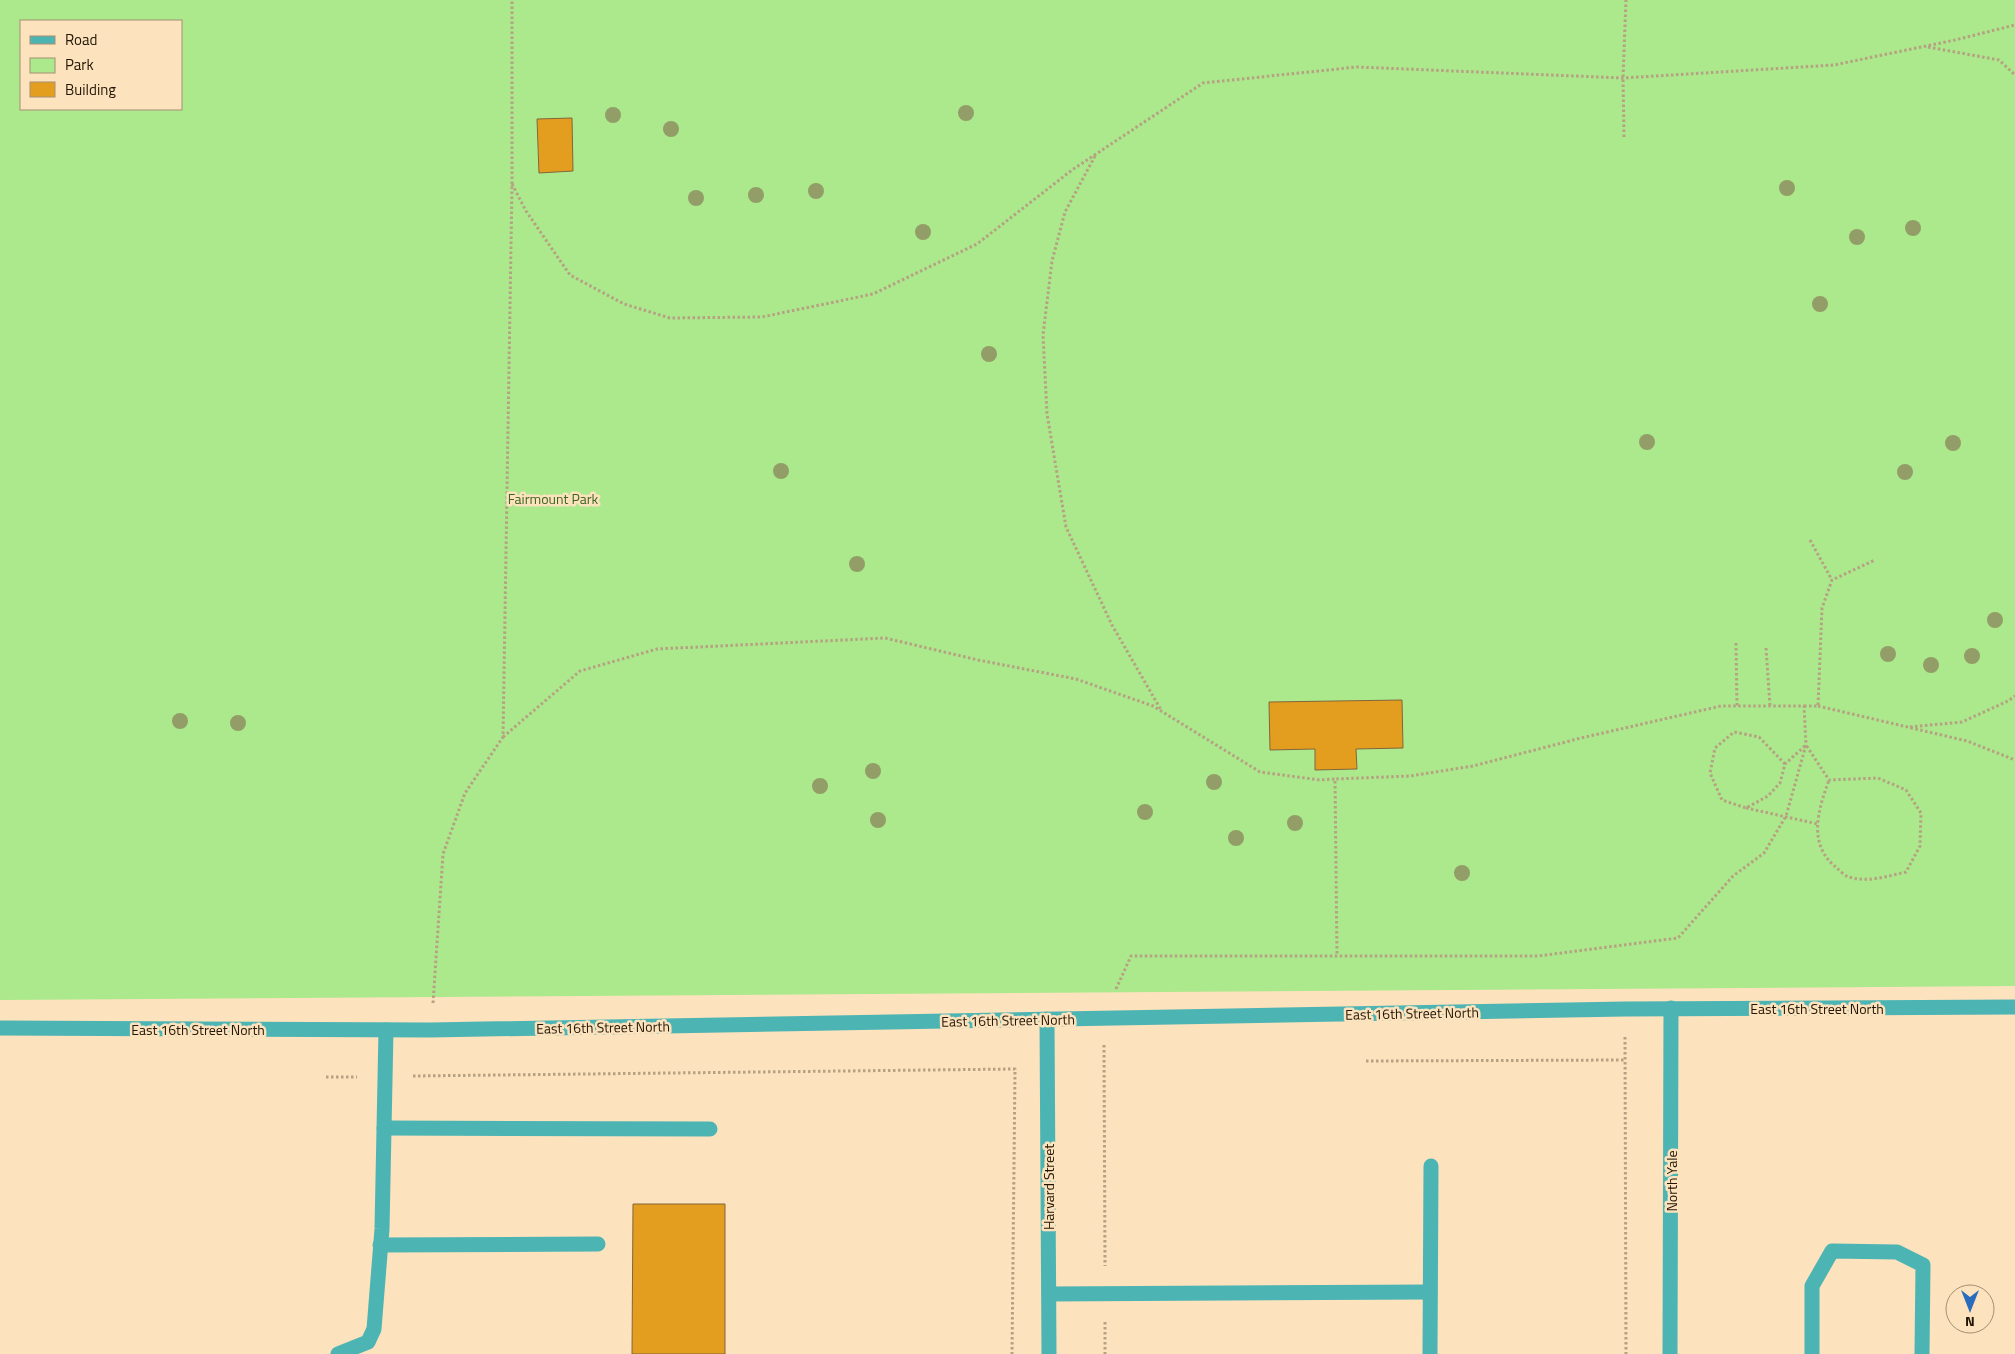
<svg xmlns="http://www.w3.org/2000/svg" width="2015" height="1354" font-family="'Titillium Web',sans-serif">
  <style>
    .green { fill: #abe98c; fill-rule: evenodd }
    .building { fill: #e39e20; stroke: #83653b }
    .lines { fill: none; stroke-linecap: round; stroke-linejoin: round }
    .path { stroke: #b6a182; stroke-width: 3; stroke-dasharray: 2.5 2.5; stroke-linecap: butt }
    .minor { stroke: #4db4b4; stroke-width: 15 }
    .tree { fill: #929d67 }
    .labels { text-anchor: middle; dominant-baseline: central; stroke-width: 5; stroke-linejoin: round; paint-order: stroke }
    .park-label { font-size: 14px; fill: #3b6421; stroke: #fce2bd }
    .street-label { font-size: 14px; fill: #221605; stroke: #fce2bd }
  </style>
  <rect width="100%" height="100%" fill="#fce2bd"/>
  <path class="green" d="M0 0H2015V986L0 1000ZM21 21H181V109H21Z"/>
  <g class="building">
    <polygon points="572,118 573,171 539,173 537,119"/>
    <polygon points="1402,700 1403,748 1356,749 1357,769 1315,770 1315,749 1270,750 1269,702"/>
    <polygon points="633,1204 725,1204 725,1354 632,1354"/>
  </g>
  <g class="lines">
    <g class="path">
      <polyline points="1928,47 1999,60 2015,75"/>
      <polyline points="1624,137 1623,78 1626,0"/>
      <polyline points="1095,156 1065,212 1052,261 1043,335 1047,414 1066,527 1112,625 1161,710"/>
      <polyline points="512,184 526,211 570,275 624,304 670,318 762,317 873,294 977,244 1072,170 1203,83 1357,67 1623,78 1834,65 1955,40 2015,25"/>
      <polyline points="1810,540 1832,580"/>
      <polyline points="1736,643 1737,706"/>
      <polyline points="1766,648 1770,706"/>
      <polyline points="1804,706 1818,706 1822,608 1832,580 1875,560"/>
      <polyline points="1818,706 1967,741 2015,760"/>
      <polyline points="1910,727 1962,722 2008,701 2015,696"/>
      <polyline points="503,737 580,671 657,649 885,638 978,660 1076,679 1153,706 1260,772 1320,780 1335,779 1337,955"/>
      <path d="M1785 764 1759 737 1734 732 1715 748 1710 773 1722 800 1746 808 1768 796 1780 783 1785 764 1806 745 1829 780 1878 778 1906 790 1921 813 1920 846 1906 872C1888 876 1867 883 1849 877 1845 876 1840 871 1837 868 1807 845 1818 810 1829 780"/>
      <polyline points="1746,808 1818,824"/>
      <polyline points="1116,989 1131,956 1538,956 1678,938 1733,876 1764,853 1786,816 1806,745 1804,706 1721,706 1581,738 1473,766 1410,776 1335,779"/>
      <polyline points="433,1003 443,854 465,793 503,737 512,184 512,0"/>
      <polyline points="1625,1037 1626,1354"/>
      <polyline points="1104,1045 1105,1266"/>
      <polyline points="1366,1061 1625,1060"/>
      <polyline points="413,1076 1015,1069 1012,1354"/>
      <polyline points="326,1077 357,1077"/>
      <polyline points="1105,1322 1105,1354"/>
    </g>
    <g class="minor">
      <polyline points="1047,1019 1049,1354"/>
      <polyline points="0,1028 431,1030 1626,1009 2015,1007"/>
      <polyline points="384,1128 710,1129"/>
      <polyline points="380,1245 598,1244"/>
      <polyline points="1049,1294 1430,1292"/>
      <polyline points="338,1354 368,1342 374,1329 382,1229 386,1030"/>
      <polyline points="1430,1354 1431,1166"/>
      <polyline points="1670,1354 1671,1008"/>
      <polyline points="1812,1354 1812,1286 1832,1251 1897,1252 1923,1265 1922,1354"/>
    </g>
  </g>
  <g class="tree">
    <circle cx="966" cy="113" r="8"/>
    <circle cx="613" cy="115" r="8"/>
    <circle cx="671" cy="129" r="8"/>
    <circle cx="1787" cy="188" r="8"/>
    <circle cx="816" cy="191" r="8"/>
    <circle cx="756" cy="195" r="8"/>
    <circle cx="696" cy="198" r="8"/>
    <circle cx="1913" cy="228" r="8"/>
    <circle cx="923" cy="232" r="8"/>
    <circle cx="1857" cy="237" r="8"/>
    <circle cx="1820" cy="304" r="8"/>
    <circle cx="989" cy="354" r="8"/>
    <circle cx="1647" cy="442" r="8"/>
    <circle cx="1953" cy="443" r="8"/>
    <circle cx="781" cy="471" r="8"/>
    <circle cx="1905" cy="472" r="8"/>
    <circle cx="857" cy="564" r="8"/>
    <circle cx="1995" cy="620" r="8"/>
    <circle cx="1888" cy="654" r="8"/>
    <circle cx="1972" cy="656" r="8"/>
    <circle cx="1931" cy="665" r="8"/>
    <circle cx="180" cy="721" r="8"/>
    <circle cx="238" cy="723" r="8"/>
    <circle cx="873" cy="771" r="8"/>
    <circle cx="1214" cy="782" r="8"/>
    <circle cx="820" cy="786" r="8"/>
    <circle cx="1145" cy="812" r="8"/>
    <circle cx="878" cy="820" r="8"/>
    <circle cx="1295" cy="823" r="8"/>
    <circle cx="1236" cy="838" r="8"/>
    <circle cx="1462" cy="873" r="8"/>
  </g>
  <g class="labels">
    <g class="park-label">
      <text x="553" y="498">Fairmount Park</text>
    </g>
    <g class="street-label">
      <text x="1817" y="1008">East 16th Street North</text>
      <text transform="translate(1412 1013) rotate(-1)">East 16th Street North</text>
      <text transform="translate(1008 1020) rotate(-1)">East 16th Street North</text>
      <text transform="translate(603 1027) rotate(-1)">East 16th Street North</text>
      <text x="198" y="1029">East 16th Street North</text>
      <text transform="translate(1671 1181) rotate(-90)">North Yale</text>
      <text transform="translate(1048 1187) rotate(-90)">Harvard Street</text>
    </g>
  </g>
  <rect x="20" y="20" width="162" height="90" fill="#fce2bd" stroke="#a59073"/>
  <rect x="30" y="36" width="25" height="8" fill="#4db4b4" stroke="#a59073"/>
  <text x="65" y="45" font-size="15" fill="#221605">Road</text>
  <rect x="30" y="58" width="25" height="15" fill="#abe98c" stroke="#a59073"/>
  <text x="65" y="70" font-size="15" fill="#221605">Park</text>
  <rect x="30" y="82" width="25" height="15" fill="#e39e20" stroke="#a59073"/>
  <text x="65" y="95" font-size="15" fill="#221605">Building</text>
  <g transform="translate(1970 1309) rotate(180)"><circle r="24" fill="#fce2bd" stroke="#a59073"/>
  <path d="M0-4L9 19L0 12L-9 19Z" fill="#296cbd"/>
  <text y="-8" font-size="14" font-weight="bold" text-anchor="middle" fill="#221605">N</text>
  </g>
</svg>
